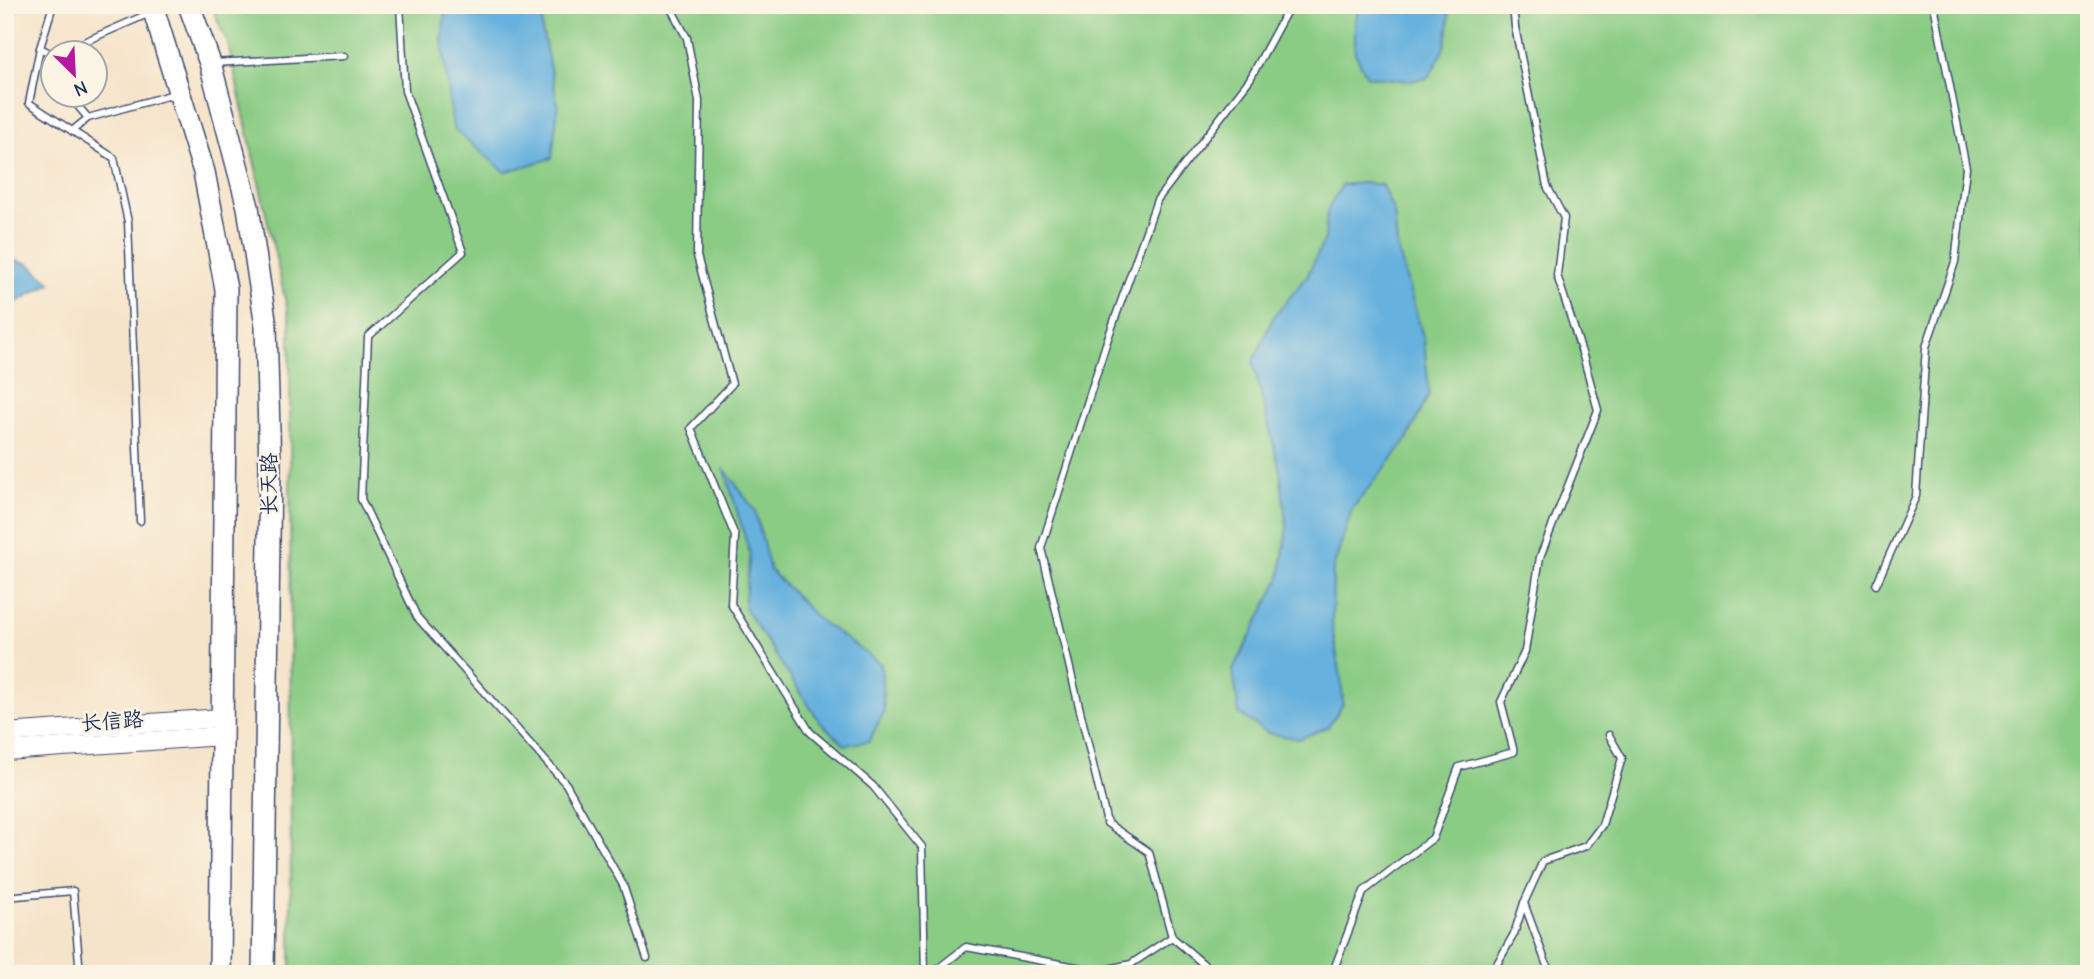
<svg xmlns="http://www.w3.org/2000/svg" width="2094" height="979" font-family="'Comic Neue','LXGW WenKai TC',sans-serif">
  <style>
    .green { fill: #8bcc85; stroke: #537e72; stroke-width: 2 }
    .water { fill: #66b1de; stroke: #40709e; stroke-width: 2 }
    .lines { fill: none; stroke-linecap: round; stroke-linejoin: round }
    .service-casing { stroke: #3c4a6e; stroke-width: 9 }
    .secondary-casing { stroke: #3c4a6e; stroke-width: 20 }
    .primary-casing { stroke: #3c4a6e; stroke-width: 24 }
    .service { stroke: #fff; stroke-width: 6 }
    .secondary { stroke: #fff; stroke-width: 18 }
    .primary { stroke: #fff; stroke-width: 21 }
    .labels { text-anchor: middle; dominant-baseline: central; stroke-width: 5; stroke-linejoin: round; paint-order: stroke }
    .street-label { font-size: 21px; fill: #1b2f5e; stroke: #fcf5e5 }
  </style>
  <rect width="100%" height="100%" fill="#fcf5e5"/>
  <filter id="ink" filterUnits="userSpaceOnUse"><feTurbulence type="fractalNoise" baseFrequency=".0143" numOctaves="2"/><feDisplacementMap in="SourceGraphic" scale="14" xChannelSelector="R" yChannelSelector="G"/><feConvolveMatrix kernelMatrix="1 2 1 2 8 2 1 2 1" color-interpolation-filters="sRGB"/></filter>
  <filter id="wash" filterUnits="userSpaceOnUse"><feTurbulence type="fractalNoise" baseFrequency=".00686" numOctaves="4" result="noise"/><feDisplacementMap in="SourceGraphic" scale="28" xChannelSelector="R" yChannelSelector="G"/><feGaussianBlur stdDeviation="1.57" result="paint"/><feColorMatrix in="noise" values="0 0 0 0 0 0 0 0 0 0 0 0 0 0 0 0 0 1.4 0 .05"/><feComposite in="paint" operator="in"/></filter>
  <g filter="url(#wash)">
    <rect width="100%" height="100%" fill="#f6e4ca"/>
    <polygon class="green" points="211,5 2089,5 2089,974 291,974 290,321 228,44"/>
    <g class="water">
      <polygon points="446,5 543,5 542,30 558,105 552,158 505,172 453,128 442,40"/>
      <path d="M1360 5H1448C1452 31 1443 58 1427 78L1409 81 1367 76 1355 53V22Z"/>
      <polygon points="1363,183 1382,185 1394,213 1397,246 1424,340 1429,394 1407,440 1352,509 1333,569 1332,627 1341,677 1343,704 1328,727 1299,739 1268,733 1239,714 1233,670 1280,578 1287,528 1280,471 1253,362 1273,318 1307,276 1325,239 1327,211 1342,185"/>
      <polygon points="5,258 29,264 51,283 5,308"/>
      <polygon points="724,468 755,511 770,570 819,620 881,664 884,712 869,741 845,745 820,722 744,607 750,554"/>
    </g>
  </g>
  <g filter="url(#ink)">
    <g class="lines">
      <g class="service-casing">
        <g id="service">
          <polyline points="53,5 40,48 29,103 114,158 128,222 140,521"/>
          <polyline points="400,5 405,91 463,252 368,337 361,499 417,617 566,784 623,885 647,958"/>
          <polyline points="669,5 687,38 699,101 697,256 732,384 691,428 735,536 731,604 810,732 873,786 922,847 925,974"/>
          <polyline points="40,48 52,54"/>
          <polyline points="70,52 86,41 150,13"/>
          <polyline points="212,63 344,56"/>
          <polyline points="68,94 88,118 174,94"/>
          <polyline points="72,131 88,118"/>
          <polyline points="1876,585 1916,496 1926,347 1955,262 1966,168 1934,5"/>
          <polyline points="5,897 73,891 80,974"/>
          <polyline points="1524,903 1550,974"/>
          <polyline points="1172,937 1149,852 1107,823 1041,548 1106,344 1157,200 1250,79 1290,5"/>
          <polyline points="931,974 966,947 1099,971 1131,964 1172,937 1215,974"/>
          <polyline points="1332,974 1364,891 1433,838 1459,767 1514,752 1501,702 1525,651 1540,557 1598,410 1583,356 1557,275 1564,218 1547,186 1515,27 1513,5"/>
          <polyline points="1495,974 1497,964 1514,934 1524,903 1543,861 1586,846 1602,825 1622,758 1609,735"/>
        </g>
      </g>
      <g class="secondary-casing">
        <g id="secondary">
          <polyline points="5,733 222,718"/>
          <polyline points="5,751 222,736"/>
        </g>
      </g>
      <g class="primary-casing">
        <g id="primary">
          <polyline points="152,5 204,172 226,289 220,974"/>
          <polyline points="189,5 210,63 248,207 266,326 270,467 263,974"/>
        </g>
      </g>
      <use href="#service" class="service"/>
      <use href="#secondary" class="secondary"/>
      <use href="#primary" class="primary"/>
    </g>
  </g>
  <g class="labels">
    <g class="street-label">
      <text transform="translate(269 484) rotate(-90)">长天路</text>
      <text transform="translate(112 721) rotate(-4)">长信路</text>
    </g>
  </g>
  <rect width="2094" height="979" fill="none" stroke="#fcf5e5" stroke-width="28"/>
  <g transform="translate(74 74) rotate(156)"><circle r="33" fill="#fcf5e5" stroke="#a2a6af" stroke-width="2"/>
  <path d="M0-5L12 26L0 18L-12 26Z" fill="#b5179e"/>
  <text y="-10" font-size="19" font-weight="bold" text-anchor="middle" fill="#1b2f5e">N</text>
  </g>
</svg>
